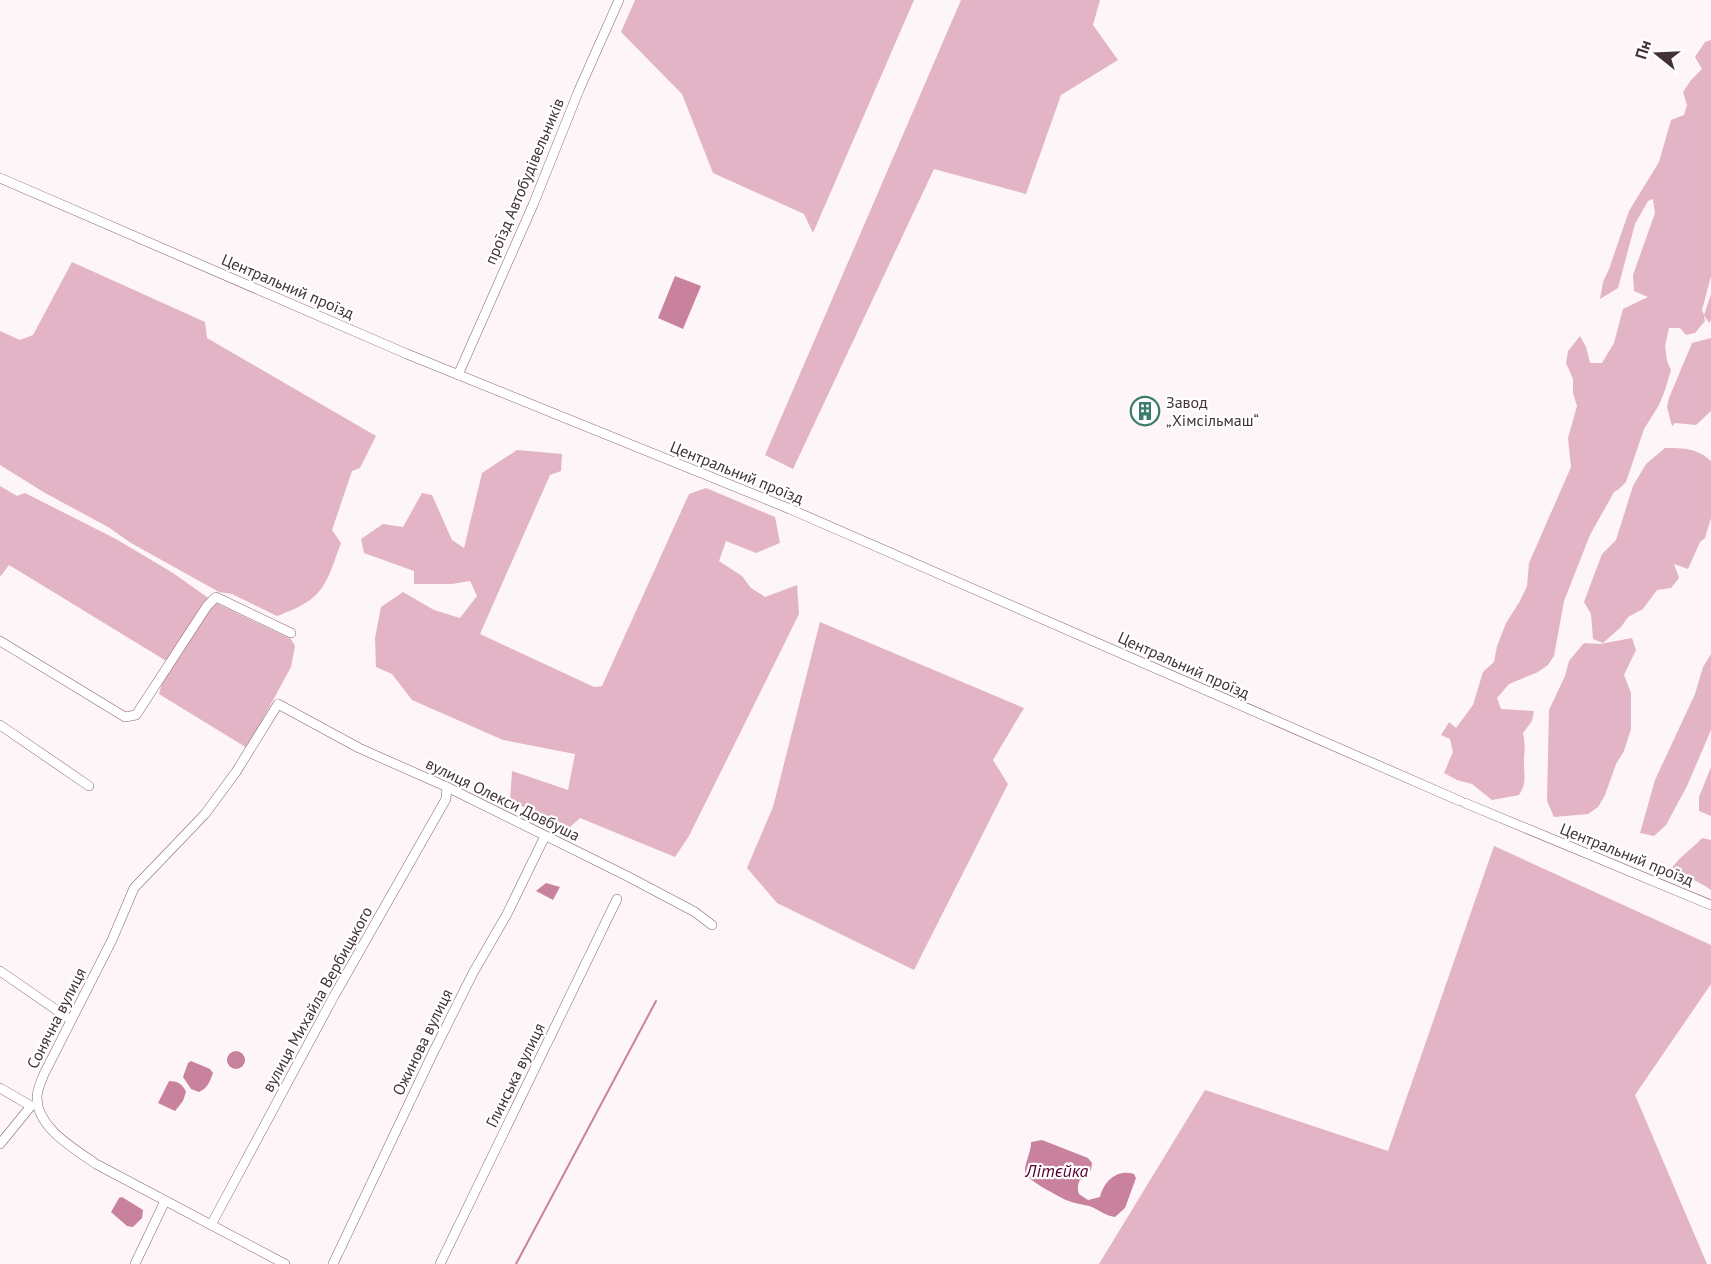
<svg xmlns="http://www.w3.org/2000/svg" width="1711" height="1264" font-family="'PT Sans',sans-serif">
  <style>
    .green { fill: #e2b4c5 }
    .water { fill: #c9829d }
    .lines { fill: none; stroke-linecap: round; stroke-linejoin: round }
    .stream { stroke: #c9829d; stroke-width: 2 }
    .street-casing { stroke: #876370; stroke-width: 10 }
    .street { stroke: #fff; stroke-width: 9 }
    .labels { text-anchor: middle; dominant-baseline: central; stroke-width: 4.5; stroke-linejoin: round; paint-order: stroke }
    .street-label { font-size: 16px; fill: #423238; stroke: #fff }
    .poi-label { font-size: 16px; fill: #423238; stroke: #fff; text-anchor: start }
    .water-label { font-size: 18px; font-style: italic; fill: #570030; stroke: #fff }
  </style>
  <rect width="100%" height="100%" fill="#fdf5f7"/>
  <g class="green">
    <polygon points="635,0 914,0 813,233 804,214 713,173 682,94 621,32"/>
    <polygon points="961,0 1100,0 1093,25 1118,60 1061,95 1026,194 934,169 793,469 765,455"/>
    <path d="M1711 40V276L1702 310 1704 315 1711 294V320L1709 323 1704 315 1705 321 1695 333 1686 335 1680 328H1669L1665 346 1667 361 1671 370 1665 390 1659 405 1644 429 1626 482 1619 489 1614 492 1590 535 1564 601 1554 656 1548 665 1538 672 1509 684 1497 698 1501 709 1534 711 1532 721 1523 733C1526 747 1524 750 1524 762 1524 776 1527 783 1519 795L1492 800 1472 784 1457 780 1444 773 1453 752 1450 739 1441 735 1449 722 1456 728 1473 705 1483 672 1494 662 1497 646 1506 623 1520 601 1527 586 1529 563 1571 467 1568 438 1577 406 1573 393V379L1566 363 1568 351 1580 336 1586 347 1590 363H1602L1614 343 1623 309 1648 297 1634 291 1633 275 1655 213 1653 199 1648 201 1635 224 1618 288 1600 299 1603 282 1609 269 1629 211 1659 162 1671 120 1684 115 1687 105 1683 92 1691 80 1702 69 1695 57 1705 42Z"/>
    <path d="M72 262 205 322 207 338 376 436 360 468 352 471 332 530 341 543C325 587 324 599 277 616L232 594 219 592 131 543 108 527 45 493 0 465V331L20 340 33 335Z"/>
    <polygon points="1711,338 1711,411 1696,425 1675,423 1672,426 1667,407 1669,398 1692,343"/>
    <path d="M1665 448C1684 448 1697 448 1711 461V518L1705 538 1700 542 1688 569 1674 564 1679 578 1671 588 1657 590 1643 609 1628 617 1621 627 1603 643 1593 639 1591 614 1584 602 1602 554 1616 540 1633 486 1646 464Z"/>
    <polygon points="517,450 562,454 561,471 550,475 480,634 594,687 602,686 689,494 706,488 775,517 780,543 756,553 726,541 719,561 742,576 751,588 765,597 797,585 799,614 689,836 675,857 580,818 570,827 510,801 512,771 568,790 575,754 503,740 412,700 392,674 376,667 375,638 381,607 403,592 434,610 460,618 477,596 470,581 452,584 414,584 414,571 364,553 361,539 383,524 403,527 422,493 432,495 452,540 464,548 482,473"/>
    <polygon points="0,486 17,496 25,493 116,539 173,573 214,602 291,639 295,646 291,667 247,748 159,694 168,662 9,565 0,577"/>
    <polygon points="820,622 1024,708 993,760 1008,784 914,970 777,903 747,868 773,807"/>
    <polygon points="1632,638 1636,650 1624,675 1631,693 1631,729 1624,751 1616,764 1605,795 1598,807 1588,814 1554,817 1547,801 1549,710 1565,676 1569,661 1584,643 1600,644"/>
    <polygon points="1711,654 1711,730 1687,786 1666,825 1654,836 1640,833 1655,780 1695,694 1703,667"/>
    <polygon points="1711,767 1711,816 1699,811 1699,797"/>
    <path d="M1702 838 1711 840V890C1698 880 1684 878 1672 868 1680 856 1692 849 1702 838Z"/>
    <polygon points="1494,846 1711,945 1711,984 1635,1095 1707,1264 1099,1264 1205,1090 1388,1151"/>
  </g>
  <g class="water">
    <polygon points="675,276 701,286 683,329 658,318"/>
    <polygon points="546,883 560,887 553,900 536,891"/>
    <circle cx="236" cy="1060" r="9"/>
    <path d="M191 1061 210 1069 213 1073C210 1081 208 1088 199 1092L191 1089 183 1077 188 1063Z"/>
    <path d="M169 1081C177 1081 183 1084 186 1092L183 1101 175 1111 158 1103Z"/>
    <path d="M1042 1140 1088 1158 1092 1163 1091 1170C1082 1175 1075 1183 1079 1194L1088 1200 1100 1197C1104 1181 1117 1169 1134 1174L1136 1178 1125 1208 1115 1217C1105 1216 1098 1209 1089 1206 1081 1204 1073 1203 1066 1200 1058 1196 1029 1181 1026 1174 1022 1168 1032 1151 1031 1142Z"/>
    <polygon points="122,1197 143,1210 142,1218 133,1227 127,1226 111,1212 119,1198"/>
  </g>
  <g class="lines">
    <polyline class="stream" points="516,1264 656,1001"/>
    <g class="street-casing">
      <g id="street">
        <polyline points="0,178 407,354 790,509 1460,801"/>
        <polyline points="458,375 533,205 579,90 619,0"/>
        <polyline points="0,641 125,717 136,715 207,606 216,597 291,633"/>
        <polyline points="0,725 89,786"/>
        <polyline points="1465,803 1711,905"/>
        <polyline points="0,971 71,1020"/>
        <polyline points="0,1088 31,1106"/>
        <polyline points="0,1144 31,1106"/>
        <polyline points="211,1225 334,996 446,799 447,787"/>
        <polyline points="135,1264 165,1201"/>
        <path d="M285 1264 96 1164C75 1149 37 1128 37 1098 37 1089 41 1082 44 1074L112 940 134 888 205 814 236 772 278 704 359 748 447 787 627 876 695 912 712 925"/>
        <polyline points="333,1264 432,1055 473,973 507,914 545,836"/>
        <polyline points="440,1264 617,899"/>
      </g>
    </g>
    <use href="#street" class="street"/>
  </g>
  <defs>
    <g id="building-ring" transform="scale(1.5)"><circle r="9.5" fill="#fff" stroke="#3b7c6c" stroke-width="1.5"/><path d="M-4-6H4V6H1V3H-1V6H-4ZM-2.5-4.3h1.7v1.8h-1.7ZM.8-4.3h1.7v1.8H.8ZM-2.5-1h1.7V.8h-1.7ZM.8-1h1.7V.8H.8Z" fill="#3b7c6c"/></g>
  </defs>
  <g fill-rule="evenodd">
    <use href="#building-ring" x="1145" y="411"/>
  </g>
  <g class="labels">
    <g class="street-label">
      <text transform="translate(524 181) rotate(-67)">проїзд Автобудівельників</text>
      <text transform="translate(288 286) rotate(23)">Центральний проїзд</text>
      <text transform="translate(737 472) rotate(22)">Центральний проїзд</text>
      <text transform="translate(1184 665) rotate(24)">Центральний проїзд</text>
      <text transform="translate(503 799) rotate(26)">вулиця Олекси Довбуша</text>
      <text transform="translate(1627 854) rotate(22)">Центральний проїзд</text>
      <text transform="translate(317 999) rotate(-61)">вулиця Михайла Вербицького</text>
      <text transform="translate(56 1018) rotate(-63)">Сонячна вулиця</text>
      <text transform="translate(422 1042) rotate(-64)">Ожинова вулиця</text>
      <text transform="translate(515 1075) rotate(-64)">Глинська вулиця</text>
    </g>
    <g class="poi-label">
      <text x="1166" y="402">Завод<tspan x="1166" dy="18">„Хімсільмаш“</tspan></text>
    </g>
    <g class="water-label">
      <text x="1057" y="1170">Літєйка</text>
    </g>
  </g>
  <g transform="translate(1657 54) rotate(288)" stroke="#ffffff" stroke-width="4.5" paint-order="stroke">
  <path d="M0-4.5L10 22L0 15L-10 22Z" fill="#423238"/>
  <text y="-9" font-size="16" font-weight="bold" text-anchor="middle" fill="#423238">Пн</text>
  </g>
</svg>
